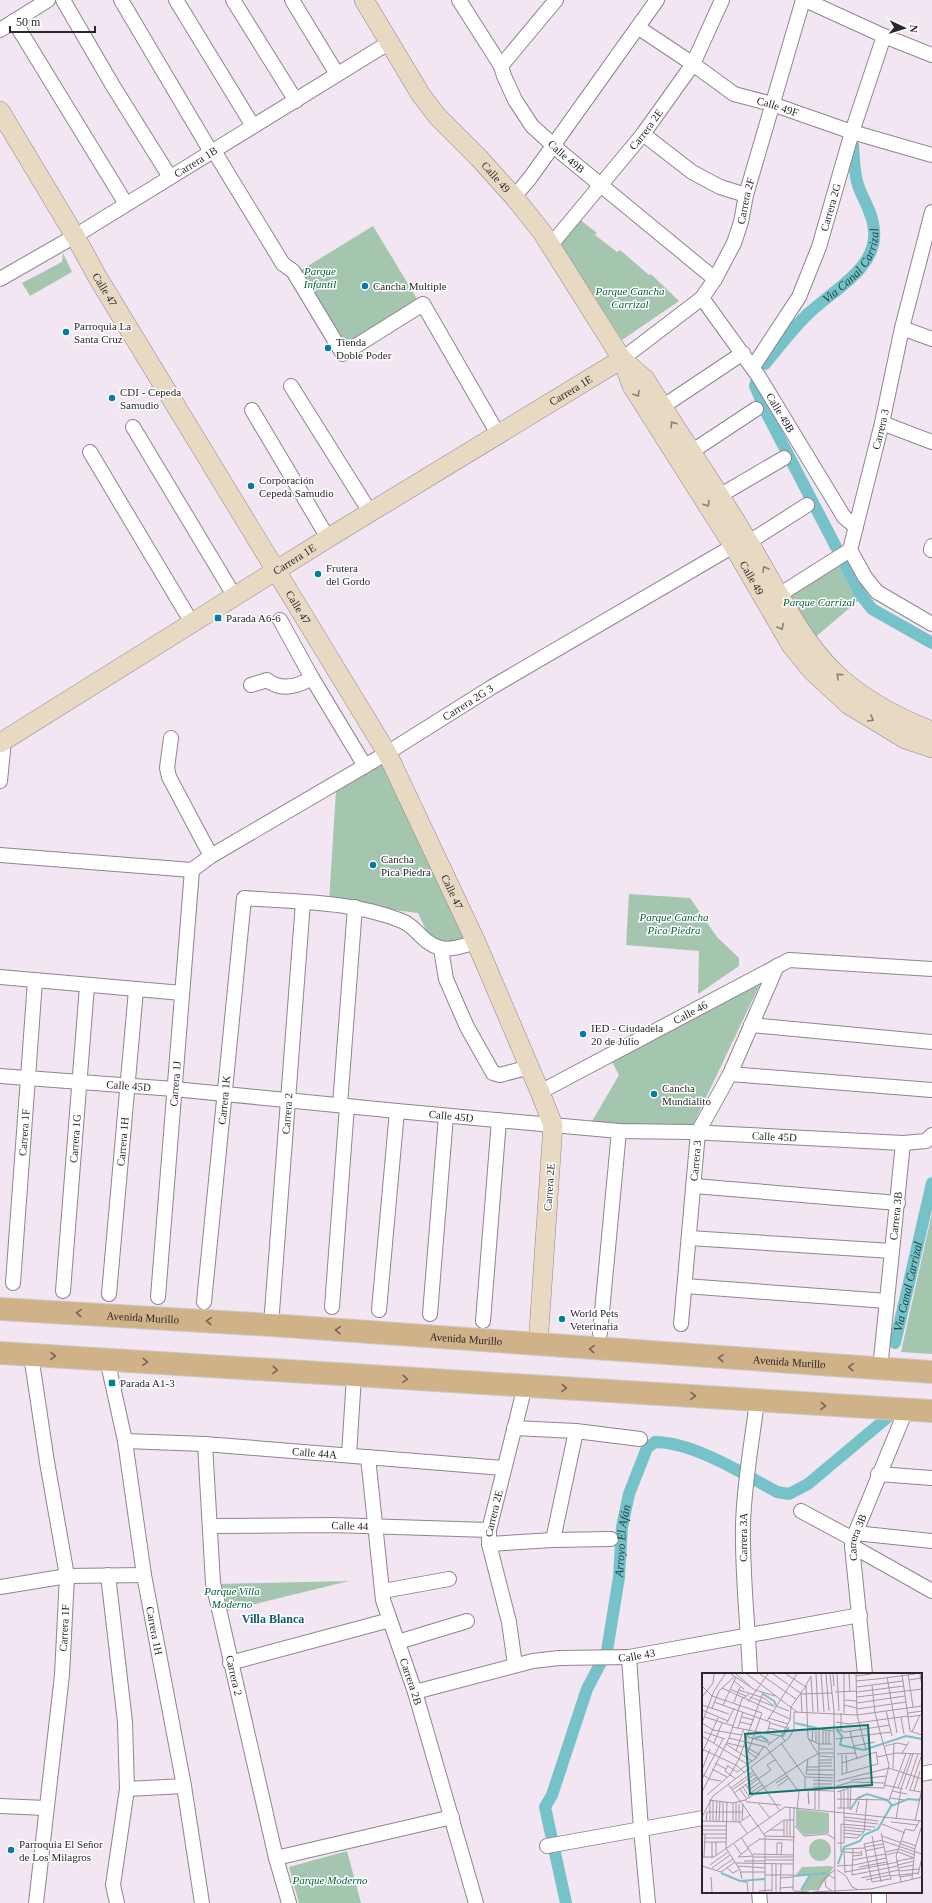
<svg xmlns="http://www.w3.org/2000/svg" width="932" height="1903" font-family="'Times New Roman',serif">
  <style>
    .green { fill: #a4c6af }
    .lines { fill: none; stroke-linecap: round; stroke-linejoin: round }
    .canal { stroke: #76c2c9; stroke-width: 12 }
    .street-casing { stroke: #908490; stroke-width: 16 }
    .secondary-casing { stroke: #908490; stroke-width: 20 }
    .primary-casing { stroke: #cccbcc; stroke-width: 24 }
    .street { stroke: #fff; stroke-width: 14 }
    .secondary { stroke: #e8d9c3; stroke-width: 19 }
    .primary { stroke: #d0b288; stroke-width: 22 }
    .oneway { stroke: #8a8077 }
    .oneway2 { stroke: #756555 }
    .poi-dot { fill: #037da4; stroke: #fff; stroke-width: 1.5 }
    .labels { text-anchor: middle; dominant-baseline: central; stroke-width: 3; stroke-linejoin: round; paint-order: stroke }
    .street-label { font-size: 11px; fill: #2b262b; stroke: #fff }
    .park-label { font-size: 11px; font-style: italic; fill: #026339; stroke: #fff }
    .poi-label { font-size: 11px; fill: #2b262b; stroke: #fff; text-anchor: start }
    .water-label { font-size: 12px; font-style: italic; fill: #1d4245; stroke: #fff }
    .neighbourhood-label { font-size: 12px; font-weight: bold; fill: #0d5873; stroke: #fff }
    .inset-river { fill: none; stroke: #76c2c9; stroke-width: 2 }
    .inset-road { fill: none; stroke: #a299a2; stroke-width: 1 }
    .view { fill: #0f766e; fill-opacity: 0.15; stroke: #0f766e; stroke-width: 2 }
    .inset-edge { fill: none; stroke: #2b262b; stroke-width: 2 }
  </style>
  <rect width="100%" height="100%" fill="#f2e6f2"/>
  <g class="green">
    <polygon points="579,219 597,233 595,235 617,252 620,250 649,275 651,274 679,301 622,340 560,243"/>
    <polygon points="373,226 419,302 344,348 298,272"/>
    <polygon points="63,253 72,272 30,296 22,283 62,262"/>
    <polygon points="840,561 860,599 812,640 784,594"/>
    <path d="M386 760 465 935C456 948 444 942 430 939L418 913 329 902 336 791Z"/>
    <polygon points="629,894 690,898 717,937 739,958 739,966 698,994 699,951 626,945"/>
    <polygon points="762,980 692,1127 591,1123 619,1075 612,1062"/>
    <polygon points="932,1213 932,1354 901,1352"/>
    <polygon points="349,1581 222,1612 217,1584"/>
    <polygon points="347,1851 361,1903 299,1903 289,1867"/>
  </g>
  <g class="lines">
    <g class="canal">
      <path id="s1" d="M765 364C779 347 793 328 809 313 832 291 878 268 874 230 873 213 863 200 858 185 854 173 854 158 853 145"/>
      <polyline points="756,383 755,386 766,412 836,547"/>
      <polyline points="845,564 861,595 872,609 932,643"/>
      <path id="s2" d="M895 1343 932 1183"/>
      <path id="s3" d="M566 1903 545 1807 552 1795 587 1689 607 1651 619 1577 622 1527 629 1494 647 1448 655 1442C693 1442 744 1474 777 1492L789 1494 808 1484 888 1417"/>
    </g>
    <g class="street-casing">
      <g id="street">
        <polyline points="63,0 113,86 170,177"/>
        <polyline points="121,0 211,152"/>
        <polyline points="176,0 253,126"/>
        <polyline points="233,0 296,101"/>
        <polyline points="292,0 337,74"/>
        <path id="s4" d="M459 0 501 66 504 76 515 100 532 126 563 154 715 279"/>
        <polyline points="805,0 884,36 932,55"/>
        <polyline points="14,21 126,204"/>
        <path id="s5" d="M639 28 693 64 734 94 772 104 852 132 932 155"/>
        <polyline points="0,30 48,0"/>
        <polyline points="501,66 556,0"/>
        <polyline points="643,134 692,172 720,187 746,195"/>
        <polyline points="214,151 283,264 293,271 343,354 423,304 498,434"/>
        <polyline points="514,197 530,178 657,0"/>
        <path id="s6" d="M550 246 643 134 693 64 722 0"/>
        <path id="s7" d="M0 279 75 236 390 42"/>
        <path id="s8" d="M702 298 759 377 844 517 856 527"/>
        <polyline points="902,328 932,339"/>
        <path id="s9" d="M622 359 702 298 715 279 734 243 741 222 746 195 803 0"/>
        <path id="s10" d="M753 367 799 297 819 247 852 132 884 36"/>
        <polyline points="291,386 370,512"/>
        <polyline points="662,407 743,353"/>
        <polyline points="252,410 328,538"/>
        <polyline points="882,423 932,442"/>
        <polyline points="133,427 235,597"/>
        <polyline points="90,452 192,623"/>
        <polyline points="691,452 756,409"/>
        <polyline points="719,496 784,458"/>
        <polyline points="749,542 807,505"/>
        <polyline points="850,550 865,577 877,592 932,624"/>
        <polyline points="931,550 932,546"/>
        <path id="s11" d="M771 600 850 550 882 423 902 328 932 212"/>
        <polyline points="280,620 312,678 365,766"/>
        <path d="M251 685 267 680C281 691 297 687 312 678"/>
        <polyline points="171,738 167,768 169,777 211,856"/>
        <polyline points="0,781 4,740"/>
        <polyline points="0,855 192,870"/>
        <path id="s12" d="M192 870 211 856 387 753 492 687 742 541"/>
        <polyline points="441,949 446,979 467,1027 493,1073 500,1075 530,1067"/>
        <polyline points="0,977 182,993"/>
        <polyline points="751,1025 932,1042"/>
        <polyline points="730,1074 932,1090"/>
        <path id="s13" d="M0 1076 174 1089 397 1111 619 1131 690 1132 903 1143 926 1141 932 1135"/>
        <path id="s14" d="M540 1092 789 960 932 969"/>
        <polyline points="340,1105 355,907"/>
        <polyline points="694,1186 898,1203"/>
        <polyline points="689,1238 892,1251"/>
        <path id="s15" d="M13 1283 35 981"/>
        <polyline points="685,1286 887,1301"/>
        <path id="s16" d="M63 1291 87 986"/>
        <path id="s17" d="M109 1294 136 990"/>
        <path id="s18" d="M158 1297 192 870"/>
        <path id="s19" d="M204 1302 244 898C296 902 353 901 402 921 410 924 415 930 421 936 440 955 454 949 476 942"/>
        <polyline points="332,1307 347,1106"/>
        <polyline points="379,1310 397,1111"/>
        <polyline points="430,1314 446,1116"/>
        <polyline points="483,1321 499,1120"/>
        <path id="s20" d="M681 1324 698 1132 730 1074 777 966"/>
        <path id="s21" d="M271 1325 303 902"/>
        <polyline points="600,1333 619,1131"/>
        <polyline points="31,1355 47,1462 67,1576 62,1675 36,1903"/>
        <path id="s22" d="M107 1359 125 1441 144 1575 184 1786 202 1903"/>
        <path id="s23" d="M880 1369 903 1143"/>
        <polyline points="514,1428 576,1431 640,1439"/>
        <path id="s24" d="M125 1441 205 1444 503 1468"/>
        <path id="s25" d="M205 1444 213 1583 276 1858 289 1903"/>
        <polyline points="349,1455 354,1376"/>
        <path id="s26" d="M368 1457 383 1600 415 1692 476 1903"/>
        <polyline points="878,1474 932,1478"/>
        <polyline points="801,1511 853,1539"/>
        <path id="s27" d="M211 1526 332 1525 489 1530"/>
        <polyline points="855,1533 932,1541"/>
        <polyline points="553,1540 576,1431"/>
        <polyline points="489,1544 553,1540 611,1539"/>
        <polyline points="852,1546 932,1591"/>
        <polyline points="108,1575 125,1722 127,1789 113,1885 117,1903"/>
        <polyline points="0,1587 67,1576 144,1575"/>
        <polyline points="383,1591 449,1579"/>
        <polyline points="398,1642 467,1621"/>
        <polyline points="629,1657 641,1829 648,1903"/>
        <polyline points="230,1663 390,1620"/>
        <path id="s28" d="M515 1665 509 1622 489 1544V1530L525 1386"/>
        <path id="s29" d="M750 1674C748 1624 742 1575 743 1525 744 1483 752 1442 757 1401"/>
        <path id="s30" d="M865 1674 852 1546 853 1539 906 1410"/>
        <path id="s31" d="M415 1692 533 1661 559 1658 629 1657 860 1615"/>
        <polyline points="921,1774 932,1772"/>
        <polyline points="127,1789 184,1786"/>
        <polyline points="0,1806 46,1808"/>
        <polyline points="547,1846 703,1818"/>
        <polyline points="276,1858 452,1817"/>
        <polyline points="759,1892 760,1903"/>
        <polyline points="879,1892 879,1903"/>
      </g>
    </g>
    <g class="secondary-casing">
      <g id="secondary">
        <path id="s32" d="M364 0 421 95 437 116 479 158 514 197 542 232 622 359 632 386 734 547 791 645 812 671 849 705 905 739 932 748"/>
        <path id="s33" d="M0 111 75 236 98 278 387 753 476 942 540 1092 553 1125 538 1345"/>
        <path d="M624 361 645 379C679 434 716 488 749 543 775 585 800 640 836 674 863 699 898 718 932 731"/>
        <path id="s34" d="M0 743 328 538 622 359"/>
      </g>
    </g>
    <g class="primary-casing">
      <g id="primary">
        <path id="s35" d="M0 1309 271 1325 932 1372"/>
        <polyline points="0,1353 932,1411"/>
      </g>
    </g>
    <use href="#street" class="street"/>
    <use href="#secondary" class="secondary"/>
    <use href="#primary" class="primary"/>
  </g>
  <defs><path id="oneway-chevron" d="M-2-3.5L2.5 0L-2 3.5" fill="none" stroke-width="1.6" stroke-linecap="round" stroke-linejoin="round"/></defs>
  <g class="oneway">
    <use href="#oneway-chevron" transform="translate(637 394) rotate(58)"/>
    <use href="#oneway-chevron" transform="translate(673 424) rotate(-123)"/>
    <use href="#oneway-chevron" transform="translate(707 504) rotate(58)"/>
    <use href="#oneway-chevron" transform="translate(765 569) rotate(-121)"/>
    <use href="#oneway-chevron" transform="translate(781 627) rotate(61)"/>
    <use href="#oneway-chevron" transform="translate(839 676) rotate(-139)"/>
    <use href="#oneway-chevron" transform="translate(871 719) rotate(31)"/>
  </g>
  <g class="oneway2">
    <use href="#oneway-chevron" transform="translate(79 1313) rotate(-177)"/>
    <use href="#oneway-chevron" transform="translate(209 1321) rotate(-177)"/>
    <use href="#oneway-chevron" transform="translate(338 1330) rotate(-176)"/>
    <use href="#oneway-chevron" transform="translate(592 1349) rotate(-176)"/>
    <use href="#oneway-chevron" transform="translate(53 1356) rotate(3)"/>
    <use href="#oneway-chevron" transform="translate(721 1358) rotate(-176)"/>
    <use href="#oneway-chevron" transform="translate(145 1362) rotate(4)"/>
    <use href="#oneway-chevron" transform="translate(851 1367) rotate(-176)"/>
    <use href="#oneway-chevron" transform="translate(275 1370) rotate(4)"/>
    <use href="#oneway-chevron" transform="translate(405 1379) rotate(3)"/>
    <use href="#oneway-chevron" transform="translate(564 1388) rotate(3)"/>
    <use href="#oneway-chevron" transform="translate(693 1396) rotate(4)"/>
    <use href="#oneway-chevron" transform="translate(823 1406) rotate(4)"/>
  </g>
  <g class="poi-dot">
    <circle cx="365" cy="286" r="4"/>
    <circle cx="66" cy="332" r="4"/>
    <circle cx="328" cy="348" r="4"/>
    <circle cx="112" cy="398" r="4"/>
    <circle cx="251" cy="486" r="4"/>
    <circle cx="318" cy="574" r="4"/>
    <rect x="214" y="614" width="8" height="8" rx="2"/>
    <circle cx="373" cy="865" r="4"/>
    <circle cx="583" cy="1034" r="4"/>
    <circle cx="654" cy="1094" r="4"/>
    <circle cx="562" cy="1319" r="4"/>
    <rect x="108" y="1379" width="8" height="8" rx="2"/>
    <circle cx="11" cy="1850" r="4"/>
  </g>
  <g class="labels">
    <g class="street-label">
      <text stroke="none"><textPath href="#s5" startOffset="161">Calle 49F</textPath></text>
      <text stroke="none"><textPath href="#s6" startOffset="151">Carrera 2E</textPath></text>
      <text stroke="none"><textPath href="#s4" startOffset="192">Calle 49B</textPath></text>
      <text stroke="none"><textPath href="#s7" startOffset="228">Carrera 1B</textPath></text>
      <text stroke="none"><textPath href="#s32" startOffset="222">Calle 49</textPath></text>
      <text stroke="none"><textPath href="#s9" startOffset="208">Carrera 2F</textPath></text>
      <text stroke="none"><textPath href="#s10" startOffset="179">Carrera 2G</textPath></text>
      <text stroke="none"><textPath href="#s33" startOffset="207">Calle 47</textPath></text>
      <text stroke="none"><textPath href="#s34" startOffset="671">Carrera 1E</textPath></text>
      <text stroke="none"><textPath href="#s8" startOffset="139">Calle 49B</textPath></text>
      <text stroke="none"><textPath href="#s11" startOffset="218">Carrera 3</textPath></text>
      <text stroke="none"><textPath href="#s34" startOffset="347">Carrera 1E</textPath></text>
      <text stroke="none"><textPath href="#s32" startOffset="699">Calle 49</textPath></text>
      <text stroke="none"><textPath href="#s33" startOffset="579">Calle 47</textPath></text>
      <text stroke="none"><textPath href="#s12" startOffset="323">Carrera 2G 3</textPath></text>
      <text stroke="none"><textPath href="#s33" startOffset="903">Calle 47</textPath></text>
      <text stroke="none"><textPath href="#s14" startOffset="170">Calle 46</textPath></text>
      <text stroke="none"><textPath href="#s18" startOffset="214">Carrera 1J</textPath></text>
      <text stroke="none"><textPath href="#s13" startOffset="129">Calle 45D</textPath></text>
      <text stroke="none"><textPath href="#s19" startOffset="203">Carrera 1K</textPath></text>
      <text stroke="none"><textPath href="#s21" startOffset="212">Carrera 2</textPath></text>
      <text stroke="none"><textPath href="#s13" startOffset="453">Calle 45D</textPath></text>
      <text stroke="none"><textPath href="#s15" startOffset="151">Carrera 1F</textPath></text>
      <text stroke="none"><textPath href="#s13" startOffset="777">Calle 45D</textPath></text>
      <text stroke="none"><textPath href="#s16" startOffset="153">Carrera 1G</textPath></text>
      <text stroke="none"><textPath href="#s17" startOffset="153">Carrera 1H</textPath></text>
      <text stroke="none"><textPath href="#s20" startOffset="164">Carrera 3</textPath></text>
      <text transform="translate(549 1187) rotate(-86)">Carrera 2E</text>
      <text stroke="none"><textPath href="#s23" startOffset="154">Carrera 3B</textPath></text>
      <text stroke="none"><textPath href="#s35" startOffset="143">Avenida Murillo</textPath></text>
      <text stroke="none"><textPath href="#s35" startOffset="467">Avenida Murillo</textPath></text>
      <text stroke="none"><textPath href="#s35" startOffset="791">Avenida Murillo</textPath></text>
      <text stroke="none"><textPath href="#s24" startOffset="190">Calle 44A</textPath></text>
      <text stroke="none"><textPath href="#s28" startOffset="155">Carrera 2E</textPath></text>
      <text stroke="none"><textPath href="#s27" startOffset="139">Calle 44</textPath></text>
      <text stroke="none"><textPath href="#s29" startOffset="137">Carrera 3A</textPath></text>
      <text stroke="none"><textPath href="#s30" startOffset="138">Carrera 3B</textPath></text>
      <text transform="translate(64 1628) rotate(-87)">Carrera 1F</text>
      <text stroke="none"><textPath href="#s22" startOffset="276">Carrera 1H</textPath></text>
      <text stroke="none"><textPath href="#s31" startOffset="226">Calle 43</textPath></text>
      <text stroke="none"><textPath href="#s25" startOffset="234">Carrera 2</textPath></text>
      <text stroke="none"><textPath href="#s26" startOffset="230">Carrera 2B</textPath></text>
    </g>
    <g class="park-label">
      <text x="320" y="271">Parque<tspan x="320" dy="13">Infantil</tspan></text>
      <text x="630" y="291">Parque Cancha<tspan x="630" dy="13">Carrizal</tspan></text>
      <text x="819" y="602">Parque Carrizal</text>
      <text x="674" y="917">Parque Cancha<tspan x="674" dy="13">Pica Piedra</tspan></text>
      <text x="232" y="1591">Parque Villa<tspan x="232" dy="13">Moderno</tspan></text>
      <text x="330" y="1880">Parque Moderno</text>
    </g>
    <g class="poi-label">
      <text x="373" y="286">Cancha Multiple</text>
      <text x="74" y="326">Parroquia La<tspan x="74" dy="13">Santa Cruz</tspan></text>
      <text x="336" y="342">Tienda<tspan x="336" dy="13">Doble Poder</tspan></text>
      <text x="120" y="392">CDI - Cepeda<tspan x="120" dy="13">Samudio</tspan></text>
      <text x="259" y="480">Corporación<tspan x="259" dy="13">Cepeda Samudio</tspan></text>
      <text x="326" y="568">Frutera<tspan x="326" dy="13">del Gordo</tspan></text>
      <text x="226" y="618">Parada A6-6</text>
      <text x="381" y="859">Cancha<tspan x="381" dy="13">Pica Piedra</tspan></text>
      <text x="591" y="1028">IED - Ciudadela<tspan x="591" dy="13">20 de Julio</tspan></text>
      <text x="662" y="1088">Cancha<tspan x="662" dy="13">Mundialito</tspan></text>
      <text x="570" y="1313">World Pets<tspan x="570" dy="13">Veterinaria</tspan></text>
      <text x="120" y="1383">Parada A1-3</text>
      <text x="19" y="1844">Parroquia El Señor<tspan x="19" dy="13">de Los Milagros</tspan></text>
    </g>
    <g class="water-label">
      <text stroke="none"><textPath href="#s1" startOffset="133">Via Canal Carrizal</textPath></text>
      <text stroke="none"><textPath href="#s2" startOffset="58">Via Canal Carrizal</textPath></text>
      <text stroke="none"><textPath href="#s3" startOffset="378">Arroyo El Afán</textPath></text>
    </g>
    <g class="neighbourhood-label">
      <text x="273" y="1619">Villa Blanca</text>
    </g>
  </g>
  <g transform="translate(702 1673)">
    <rect width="220" height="220" fill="#f2e6f2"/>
    <path d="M94 136 127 140V160L102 162 94 153ZM107 177a11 11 0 1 1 22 0a11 11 0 1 1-22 0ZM100 194 126 193 132 194 116 217 99 218 108 202 93 203Z" fill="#a4c6af"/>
    <path class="inset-river" d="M61 21 72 28 74 32M93 50 115 55M135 57 140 63 138 72 162 77 204 63 220 66M80 64 87 54M53 65 59 63 66 68M148 137 156 125 165 121 185 127 190 132M136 191 142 174 158 168 162 162 176 156 189 133 206 126 216 127 220 124M19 200 38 208 63 206M92 203 125 200M99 217 108 202"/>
    <path class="inset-road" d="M29 1 53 17 73 23M34 1 48 13M45 1 95 39M58 1 94 26M71 1 100 21 130 20M84 1 104 14M114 1 116 39M119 1 122 39M124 1 127 38M128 1 132 38 133 219M131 1 132 13M135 1 137 38M147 1 148 19M154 1 155 41 164 77M200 1 208 58 220 62M206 1 211 34M218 1 220 14M109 3 104 12 106 65 116 81M109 3 111 39M154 3 169 1M185 4 195 60M175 6 213 1M207 7 219 5M32 8 42 16M154 8 175 6M0 13 10 23 60 40 46 79M155 14 201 8M20 15 88 46M28 16 44 23M37 17 62 25 73 34M133 19 155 18M155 19 202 13M99 21 100 39M0 24 11 10 12 1M48 24 71 33M155 24 220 16M142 27 155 28M12 29 68 49M32 29 38 14M46 29 66 1M155 30 203 23M0 32 27 41M21 32 34 4M142 32 155 35M74 33 87 38M10 35 17 18 33 3M155 36 204 29M0 37 26 48M184 38 190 63M142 40V1M206 40 220 38M3 44 31 53M40 44 52 47M199 44 202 61M206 44 220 42M66 45 86 51M65 48 95 1M38 49 50 52M134 49 147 51 206 43M0 50 12 18 23 1M0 50 11 57 40 62M25 50 32 35M68 50 85 55M30 54 79 63 83 68M36 55 41 39M66 55 79 58M106 55 132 58M134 56 143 59 188 52M124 57V71M139 57V40M148 58 155 86M2 59 23 66M210 59 218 42M65 61 68 49M0 63 45 91M79 63 88 47 89 34 104 13M46 64 68 70M27 65 64 74 97 119 95 136M106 66 117 71H130M134 66 189 59M110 68 111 55M114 69V55M12 70 20 50M25 70 42 74M79 70 103 104M24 71 50 88M121 71V57M127 71V58M66 72 78 63M42 73 58 82M152 73 173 69M183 73 195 70 205 72M0 76 34 92 43 100M118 76H131M34 78 42 56M45 78 55 85M0 80 16 45M200 80 207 69M135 81 153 80M144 82 145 100M118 83 131 84M175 84 194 80 220 81M106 86 104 101 131 102M117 87H130M13 90 24 96M117 90H130M26 92 23 98 34 106M26 93 35 99 53 86 62 73M117 93H130M104 94H117M49 95 78 138M191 95 192 70M10 96 25 104M0 97 8 76M104 97H132M0 101 7 106 19 108M140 101 176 91 174 79 140 90M140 102V82M103 104 131 105M0 106 21 66M56 106 69 97 65 92 73 87M111 107 131 108M149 107 184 103M135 108 187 95 220 106M74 110 85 103M26 111 63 163V219M43 111 51 123M111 111H130M183 112 201 116M76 113 87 105M135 113 149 109 183 110M41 114 48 125M45 114 56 106M111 114H130M29 115 51 99M146 115V135M196 115 209 80M38 116 45 126M204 116 216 81M30 117 53 101M47 117 58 109M95 117 132 118M103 117V104M207 117 219 119M208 117 220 81M139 118V135M190 118 205 121M212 118 218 98M0 119 27 65 40 26 47 21M135 119 150 114 182 115 187 92 173 40 170 12M32 120 55 104M49 120 60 112M5 122 28 102 37 86 61 19M106 122 107 131 106 117M188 125 202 127M135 126 187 127 204 80M7 127 31 130 43 127 106 86 118 80H132M43 127 45 129 79 132M25 129 24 175 38 197 40 206M37 131V149L45 160M57 131 68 145M135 135H148L149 112M113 136V118M117 136V57M154 140 157 128M0 144 11 123 87 65 92 56V39L155 42 220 33M142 144 176 148M194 146 199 116 211 81M40 147 41 131M85 147V164M142 147 176 151M0 148 38 149 48 142M4 148 5 139H41M8 148V127M11 148V128M14 148 15 128M17 148 18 128M21 148V129M31 148V130M213 148 220 116M34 149V129M189 149 216 152M180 151 203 160M0 153H24M93 153 102 163 125 161 133 166M142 154 169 157M0 157H24M68 157H82M142 157 162 159M141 160 159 162M179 160 189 207M0 161H24M62 161 82 147H92M63 163 93 164M170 163 179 209M180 163 200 170M39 164 51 183V219M82 164V147M88 164V135M142 164 155 165 162 159 165 125M3 165H24M57 166 91 167M181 167 162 171 163 175 170 209 188 206M181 168 220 181M200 168 214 173M3 169H24M135 170H142V116M32 171 39 181M199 171 213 176M46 174 58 166M163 174 181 171M47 175 36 184 51 183M151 176 150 202 196 193M197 176 213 182M163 178 182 174M139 179V151L173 154M142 179 159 180M183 179 197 176M51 181 91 182M75 181V170H80L79 181M14 182V169M184 182 196 179 212 185M151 183 160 182 159 178M0 184H12L83 134 220 148M2 184 3 161M52 184H91M10 185V169M63 187H91M151 187 183 181M42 188H63M195 188 211 185M34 190 91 191M8 192 26 179M196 192 212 188M0 193 19 199 33 189M36 193 63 195M135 193 152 192 184 185M157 194 185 189M10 195 28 182M25 195 31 200 38 196M197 195 212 192M15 197 31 186M135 197 144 203 150 214 155 216M197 198 217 196M39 199H63M143 199 196 189M143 200 142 176 163 175M63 202H91M216 202 220 184M188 203 216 200M9 204 10 219M198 204 210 202M78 205 91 204M159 205 197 197M210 206 213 175 220 152M164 207 188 202M41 209H45L46 219M199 209 194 183 203 156 212 158 218 147M78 215 91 214M57 218 70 217M91 218 92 134M92 218 107 219M130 218 124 214 123 207 127 202 133 206M70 219V191M74 219V191M78 219 79 191M111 219 169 216 220 204M115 219 123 204 133 197"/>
    <path class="view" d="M166 52 170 112 48 121 43 61Z"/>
    <rect width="220" height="220" class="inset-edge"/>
  </g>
  <g transform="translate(904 28) rotate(94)" stroke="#ffffff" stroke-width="3" paint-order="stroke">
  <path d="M0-3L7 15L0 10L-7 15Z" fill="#2b262b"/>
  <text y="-6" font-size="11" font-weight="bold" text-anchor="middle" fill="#2b262b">N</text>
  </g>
  <path d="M10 26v6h85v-6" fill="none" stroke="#2b262b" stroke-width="2"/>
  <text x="16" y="26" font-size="12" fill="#2b262b" stroke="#ffffff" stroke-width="3" paint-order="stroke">50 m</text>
</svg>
